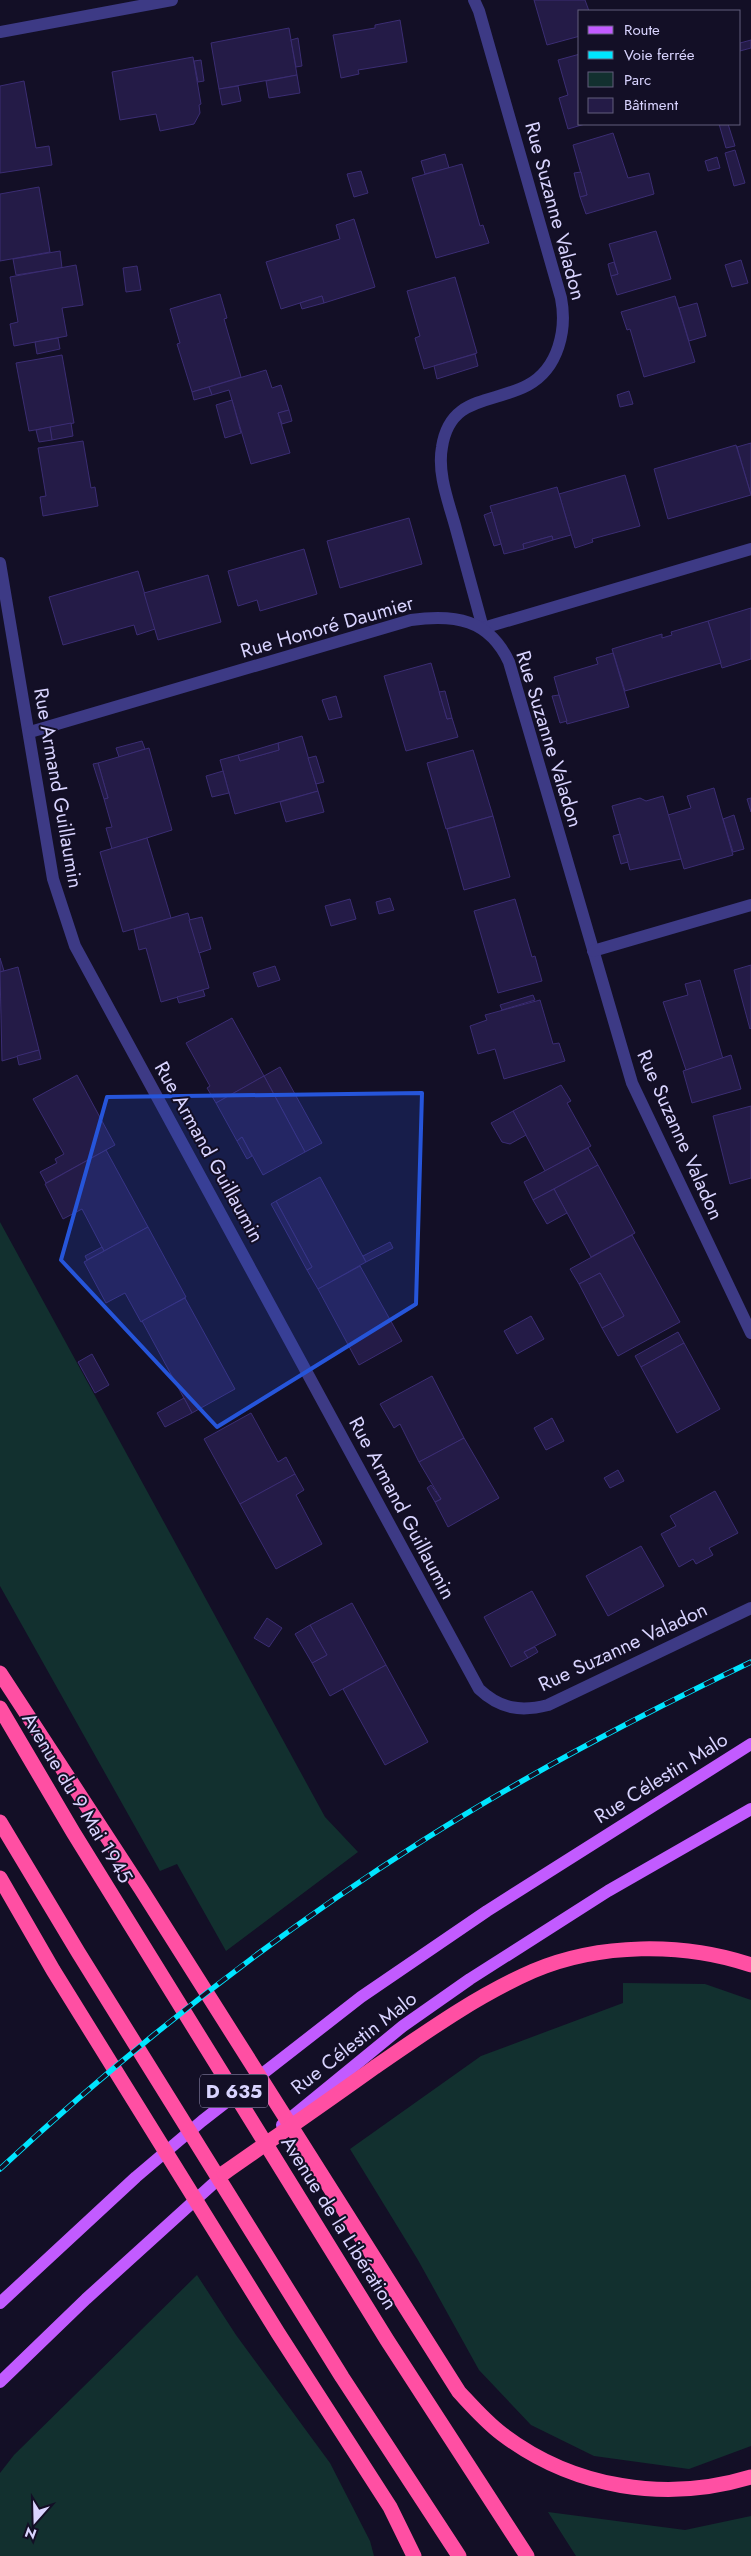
<svg xmlns="http://www.w3.org/2000/svg" width="751" height="2556" font-family="Jost,sans-serif">
  <style>
    .green { fill: #12302f }
    .building { fill: #241b47; stroke: #3b2d73 }
    .lines { fill: none; stroke-linecap: round; stroke-linejoin: round }
    .minor { stroke: #3d3a85; stroke-width: 12 }
    .major { stroke: #c25bff; stroke-width: 12 }
    .highway { stroke: #ff4fa3; stroke-width: 15 }
    .rail-casing { stroke: #00e5ff; stroke-width: 5.5 }
    .rail { stroke: #130f26; stroke-width: 4; stroke-dasharray: 11; stroke-linecap: butt }
    .marked { fill: #2655da; fill-opacity: 0.2; stroke: #2655da; stroke-width: 4; stroke-linejoin: round }
    .labels { text-anchor: middle; dominant-baseline: central; stroke-width: 4; stroke-linejoin: round; paint-order: stroke }
    .shield { fill: #130f26; stroke: #9e99be; stroke-width: 1 }
    .shield-label { font-size: 19px; font-weight: bold; fill: #d9d4ff }
    .street-label { font-size: 20px; fill: #d9d4ff; stroke: #130f26 }
  </style>
  <rect width="100%" height="100%" fill="#130f26"/>
  <g class="green">
    <polygon points="0,1222 325,1817 358,1852 226,1951 177,1864 160,1871 0,1586"/>
    <polygon points="623,1983 705,1984 751,2000 751,2446 689,2469 594,2456 531,2425 479,2370 418,2260 350,2149 481,2056 623,2003"/>
    <polygon points="197,2275 236,2335 330,2463 370,2541 374,2556 0,2556 0,2473 14,2455"/>
    <polygon points="548,2512 685,2530 751,2516 751,2556 576,2556"/>
  </g>
  <g class="building">
    <polygon points="534,0 585,0 589,11 580,11 580,36 547,45"/>
    <polygon points="400,20 407,62 358,70 359,74 341,78 333,35 375,28 375,25"/>
    <polygon points="289,28 297,75 219,89 211,43"/>
    <polygon points="298,38 302,66 296,67 291,40"/>
    <polygon points="751,40 751,48 740,51 740,43"/>
    <polygon points="580,54 580,124 585,124 568,129 559,98 568,95 558,60"/>
    <polygon points="193,57 201,104 199,105 200,113 194,124 160,131 156,114 120,120 112,72"/>
    <polygon points="201,60 204,81 198,82 194,61"/>
    <polygon points="297,75 300,93 269,98 266,81"/>
    <polygon points="24,81 36,148 49,146 52,165 0,173 0,86"/>
    <polygon points="238,86 241,101 222,105 219,89"/>
    <polygon points="719,124 728,124 735,146 726,148"/>
    <polygon points="613,133 628,178 649,173 654,194 586,214 580,197 587,195 573,145"/>
    <polygon points="735,150 745,183 734,186 725,153"/>
    <polygon points="445,154 449,168 425,174 421,161"/>
    <polygon points="717,157 720,168 708,171 705,161"/>
    <polygon points="462,164 480,226 483,225 489,243 436,258 412,178"/>
    <polygon points="361,171 368,193 354,197 347,174"/>
    <polygon points="581,172 587,195 580,197 574,173"/>
    <polygon points="39,187 50,252 0,261 0,194"/>
    <polygon points="354,219 375,287 324,303 322,296 281,309 266,262 340,239 336,225"/>
    <polygon points="656,231 671,279 617,295 611,276 618,274 609,244"/>
    <polygon points="60,251 62,268 16,275 13,259"/>
    <polygon points="741,260 748,283 732,287 725,265"/>
    <polygon points="614,262 618,274 611,276 608,264"/>
    <polygon points="76,265 83,305 62,308 67,336 14,346 10,324 18,322 10,277"/>
    <polygon points="137,266 141,290 126,292 123,268"/>
    <polygon points="455,277 477,353 424,369 415,338 420,336 407,291"/>
    <polygon points="220,294 227,318 224,319 241,377 192,392 177,344 180,343 170,309"/>
    <polygon points="322,296 324,303 302,309 300,303"/>
    <polygon points="675,296 695,362 644,377 630,329 627,330 621,312"/>
    <polygon points="697,303 706,336 689,341 679,308"/>
    <polygon points="58,338 60,349 37,354 35,342"/>
    <polygon points="475,354 478,366 437,379 434,366"/>
    <polygon points="62,355 74,423 29,431 16,363"/>
    <polygon points="266,370 272,388 281,385 289,410 278,413 290,453 251,464 229,390 212,395 209,387"/>
    <polygon points="209,387 212,395 194,400 192,392"/>
    <polygon points="629,391 633,404 620,407 617,395"/>
    <polygon points="232,400 241,433 225,438 216,405"/>
    <polygon points="289,410 292,421 282,424 278,413"/>
    <polygon points="71,423 73,436 52,440 50,427"/>
    <polygon points="50,427 52,440 39,442 36,430"/>
    <polygon points="83,441 91,488 95,487 98,506 43,516 40,497 46,496 38,448"/>
    <polygon points="751,443 751,495 737,447"/>
    <polygon points="736,445 751,495 668,519 654,469"/>
    <polygon points="625,475 640,526 592,539 593,542 575,548 559,494"/>
    <polygon points="557,487 571,535 553,540 552,536 523,544 524,549 504,554 490,506"/>
    <polygon points="492,512 501,544 494,546 484,515"/>
    <polygon points="409,518 422,564 340,588 327,541"/>
    <polygon points="552,536 553,540 524,549 523,544"/>
    <polygon points="304,549 317,594 260,611 257,600 238,606 228,571"/>
    <polygon points="138,571 155,629 137,635 134,625 63,645 49,597"/>
    <polygon points="208,575 221,622 158,640 144,593"/>
    <polygon points="751,608 751,659 722,668 708,621"/>
    <polygon points="708,621 721,663 625,691 612,649 662,634 662,638 672,635 671,632"/>
    <polygon points="613,653 629,707 567,724 554,677 598,664 596,658"/>
    <polygon points="431,663 447,719 452,718 458,737 406,751 384,676"/>
    <polygon points="445,691 452,718 447,719 439,692"/>
    <polygon points="559,695 567,721 560,723 552,696"/>
    <polygon points="336,696 342,717 329,720 322,700"/>
    <polygon points="302,736 318,791 235,814 220,760 238,755 240,761 279,750 278,743"/>
    <polygon points="142,741 145,749 119,757 116,748"/>
    <polygon points="278,743 279,750 240,761 238,755"/>
    <polygon points="149,748 172,830 112,849 106,828 112,827 104,799 108,798 98,763"/>
    <polygon points="473,750 493,816 446,829 427,763"/>
    <polygon points="316,756 324,782 316,784 308,758"/>
    <polygon points="98,763 108,798 104,799 93,764"/>
    <polygon points="223,771 229,793 212,797 206,776"/>
    <polygon points="714,788 733,855 684,869 668,815 691,808 687,796"/>
    <polygon points="318,791 324,812 286,822 280,802"/>
    <polygon points="663,796 681,859 630,870 612,806 640,798 646,801"/>
    <polygon points="751,798 751,812 747,799"/>
    <polygon points="734,815 744,849 733,852 723,819"/>
    <polygon points="493,816 510,877 464,890 447,829"/>
    <polygon points="620,834 628,862 621,864 613,836"/>
    <polygon points="147,838 171,918 123,932 100,852"/>
    <polygon points="390,898 394,910 379,914 376,902"/>
    <polygon points="350,899 356,919 331,926 325,906"/>
    <polygon points="515,899 532,957 535,956 542,981 498,993 474,911"/>
    <polygon points="188,913 209,988 161,1002 146,948 139,950 134,929"/>
    <polygon points="202,917 211,949 199,953 189,920"/>
    <polygon points="0,958 4,971 0,972"/>
    <polygon points="751,965 751,1028 750,1029 734,970"/>
    <polygon points="275,966 280,980 258,987 253,973"/>
    <polygon points="18,967 39,1050 2,1061 0,972"/>
    <polygon points="700,980 723,1059 686,1070 663,1002 688,995 685,984"/>
    <polygon points="203,990 205,996 179,1003 177,997"/>
    <polygon points="533,995 535,1000 502,1010 500,1005"/>
    <polygon points="540,1000 553,1044 559,1043 565,1061 504,1079 495,1049 478,1054 470,1026 487,1020 485,1015"/>
    <polygon points="232,1018 264,1076 216,1103 207,1088 210,1086 186,1043"/>
    <polygon points="39,1050 41,1059 19,1065 17,1056"/>
    <polygon points="731,1055 741,1089 692,1103 683,1071"/>
    <polygon points="280,1067 322,1143 305,1152 264,1076"/>
    <polygon points="77,1075 115,1145 46,1183 40,1172 57,1163 55,1159 64,1154 33,1099"/>
    <polygon points="264,1076 305,1152 263,1175 242,1137 237,1141 216,1103"/>
    <polygon points="561,1085 571,1101 567,1103 591,1146 545,1171 513,1111"/>
    <polygon points="751,1106 751,1178 730,1184 713,1116"/>
    <polygon points="513,1111 526,1135 510,1144 502,1142 491,1123"/>
    <polygon points="242,1137 252,1156 247,1159 237,1141"/>
    <polygon points="588,1148 598,1165 533,1200 524,1182"/>
    <polygon points="106,1150 148,1227 104,1251 82,1209 63,1219 45,1184"/>
    <polygon points="598,1165 635,1233 591,1257 554,1189"/>
    <polygon points="320,1177 366,1262 318,1289 307,1270 312,1267 276,1201"/>
    <polygon points="554,1189 567,1213 547,1224 533,1200"/>
    <polygon points="276,1201 312,1267 307,1270 271,1204"/>
    <polygon points="148,1227 186,1297 141,1322 125,1293 106,1303 84,1262"/>
    <polygon points="632,1235 680,1322 618,1356 602,1328 624,1316 600,1273 579,1284 570,1269"/>
    <polygon points="390,1242 393,1248 366,1262 363,1256"/>
    <polygon points="102,1247 104,1251 87,1260 85,1256"/>
    <polygon points="360,1266 402,1341 359,1365 318,1289"/>
    <polygon points="600,1273 624,1316 602,1328 579,1284"/>
    <polygon points="185,1298 235,1389 192,1413 142,1321"/>
    <polygon points="531,1316 544,1339 517,1354 504,1331"/>
    <polygon points="678,1332 684,1343 641,1367 635,1356"/>
    <polygon points="684,1343 720,1409 677,1433 641,1367"/>
    <polygon points="92,1354 109,1385 95,1393 78,1362"/>
    <polygon points="432,1376 464,1438 419,1462 400,1424 394,1428 380,1404"/>
    <polygon points="184,1398 192,1413 165,1427 157,1413"/>
    <polygon points="251,1413 278,1462 286,1457 295,1474 240,1504 204,1439"/>
    <polygon points="552,1418 564,1441 546,1450 534,1428"/>
    <polygon points="464,1438 499,1498 448,1527 435,1502 441,1499 419,1462"/>
    <polygon points="618,1470 624,1481 610,1488 604,1478"/>
    <polygon points="295,1474 304,1490 296,1495 322,1544 276,1569 240,1504"/>
    <polygon points="431,1485 441,1499 435,1502 427,1488"/>
    <polygon points="715,1491 738,1533 709,1548 713,1555 696,1564 693,1559 679,1567 661,1534 676,1526 670,1516"/>
    <polygon points="641,1546 664,1586 608,1616 586,1576"/>
    <polygon points="532,1591 556,1635 524,1652 528,1658 511,1667 484,1617"/>
    <polygon points="352,1603 386,1665 330,1696 312,1663 327,1655 310,1625"/>
    <polygon points="267,1618 282,1628 269,1647 254,1638"/>
    <polygon points="310,1625 327,1655 312,1663 295,1634"/>
    <polygon points="535,1647 538,1652 528,1658 524,1652"/>
    <polygon points="386,1665 428,1742 385,1765 343,1689"/>
  </g>
  <g class="lines">
    <g class="minor">
      <path d="M474 0 479 11 561 298C567 329 559 368 528 385 493 404 450 395 442 447 437 474 449 503 456 529 465 562 474 595 483 628"/>
      <polyline points="0,32 172,0"/>
      <path d="M0 563 53 879 75 946 479 1689C500 1709 521 1712 548 1705L751 1608"/>
      <polyline points="483,628 751,549"/>
      <path d="M30 732 411 620C455 614 489 619 509 662L632 1083 751 1333"/>
      <polyline points="593,951 751,905"/>
    </g>
    <g class="major">
      <polyline points="282,2125 403,2026 470,1979 608,1891 751,1809"/>
      <polyline points="0,2303 136,2177 202,2121 361,1997 487,1911 751,1744"/>
      <polyline points="0,2382 86,2299 225,2173"/>
    </g>
    <g class="highway">
      <path d="M0 1673 141 1889 459 2392C473 2407 486 2422 502 2434 573 2488 666 2503 751 2477"/>
      <polyline points="0,1708 73,1832 387,2340 527,2556"/>
      <polyline points="0,1822 78,1952 342,2377 459,2556"/>
      <polyline points="0,1878 53,1970 278,2333 390,2507 414,2556"/>
      <path d="M224 2173C274 2138 325 2103 375 2067 426 2032 476 1996 533 1971 599 1943 683 1942 751 1965"/>
    </g>
    <g class="rail-casing">
      <path id="rail" d="M0 2169C131 2047 271 1937 422 1841 528 1774 638 1716 751 1662"/>
    </g>
    <use href="#rail" class="rail"/>
  </g>
  <path class="marked" d="M422 1093 416 1304 217 1427 61 1260 107 1097Z"/>
  <g class="labels">
    <rect class="shield" x="200" y="2074.5" width="68" height="33" rx="4"/>
    <g class="shield-label">
      <text x="234" y="2091">D 635</text>
    </g>
    <g class="street-label">
      <text transform="translate(555 211) rotate(75)">Rue Suzanne Valadon</text>
      <text transform="translate(327 627) rotate(-16)">Rue Honoré Daumier</text>
      <text transform="translate(549 739) rotate(73)">Rue Suzanne Valadon</text>
      <text transform="translate(58 788) rotate(80)">Rue Armand Guillaumin</text>
      <text transform="translate(680 1135) rotate(66)">Rue Suzanne Valadon</text>
      <text transform="translate(209 1152) rotate(61)">Rue Armand Guillaumin</text>
      <text transform="translate(402 1508) rotate(62)">Rue Armand Guillaumin</text>
      <text transform="translate(623 1647) rotate(-25)">Rue Suzanne Valadon</text>
      <text transform="translate(661 1778) rotate(-32)">Rue Célestin Malo</text>
      <text transform="translate(77 1798) rotate(59)">Avenue du 9 Mai 1945</text>
      <text transform="translate(354 2043) rotate(-38)">Rue Célestin Malo</text>
      <text transform="translate(339 2223) rotate(58)">Avenue de la Libération</text>
    </g>
  </g>
  <rect x="578" y="10" width="162" height="115" fill="#130f26" stroke="#625e7d"/>
  <rect x="588" y="26" width="25" height="8" fill="#c25bff" stroke="#625e7d"/>
  <text x="624" y="35" font-size="15" fill="#d9d4ff">Route</text>
  <rect x="588" y="51" width="25" height="8" fill="#00e5ff" stroke="#625e7d"/>
  <text x="624" y="60" font-size="15" fill="#d9d4ff">Voie ferrée</text>
  <rect x="588" y="72" width="25" height="15" fill="#12302f" stroke="#625e7d"/>
  <text x="624" y="85" font-size="15" fill="#d9d4ff">Parc</text>
  <rect x="588" y="98" width="25" height="15" fill="#241b47" stroke="#625e7d"/>
  <text x="624" y="110" font-size="15" fill="#d9d4ff">Bâtiment</text>
  <g transform="translate(35 2521) rotate(200)" stroke="#130f26" stroke-width="4" paint-order="stroke">
  <path d="M0-4L9 19L0 12L-9 19Z" fill="#d9d4ff"/>
  <text y="-8" font-size="14" font-weight="bold" text-anchor="middle" fill="#d9d4ff">N</text>
  </g>
</svg>
